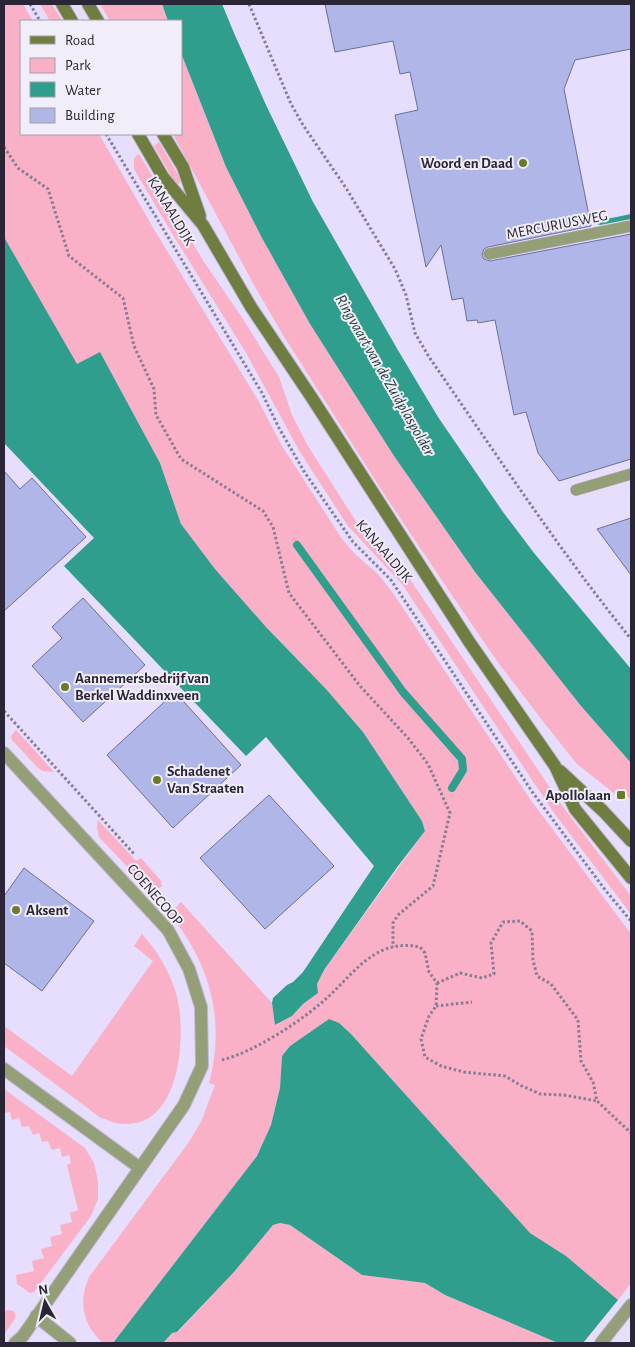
<svg xmlns="http://www.w3.org/2000/svg" width="635" height="1347" font-family="'Alegreya Sans',sans-serif">
  <style>
    .green { fill: #fab0c6 }
    .water { fill: #2f9e8c }
    .lines { fill: none; stroke-linecap: round; stroke-linejoin: round }
    .stream { stroke: #2f9e8c; stroke-width: 8 }
    .building { fill: #b0b6e8; stroke: #6b6f9d }
    .service-casing { stroke: #c1b8d5; stroke-width: 12 }
    .minor-casing { stroke: #c1b8d5; stroke-width: 14 }
    .secondary-casing { stroke: #c1b8d5; stroke-width: 14 }
    .path { stroke: #857d96; stroke-width: 3; stroke-dasharray: 2.5 2.5; stroke-linecap: butt }
    .service { stroke: #959f77; stroke-width: 11 }
    .minor { stroke: #959f77; stroke-width: 12 }
    .secondary { stroke: #6f7d40; stroke-width: 12 }
    .poi-dot { fill: #6a7a28; stroke: #f1eef9; stroke-width: 2 }
    .labels { text-anchor: middle; dominant-baseline: central; stroke-width: 4; stroke-linejoin: round; paint-order: stroke }
    .poi-label { font-size: 15px; font-weight: bold; fill: #2b2538; stroke: #f1eef9; text-anchor: start }
    .street-label { font-size: 15px; fill: #2b2538; stroke: #f1eef9 }
    .water-label { font-size: 16px; font-style: italic; fill: #243c37; stroke: #f1eef9 }
  </style>
  <rect width="100%" height="100%" fill="#e7ddfc"/>
  <g class="green">
    <path d="M4 4H23L33 21H21V134H99L155 231 259 402 282 446 342 539 355 554 379 575 395 596 530 799 631 934V1283L618 1300 566 1256 530 1233 351 1034 329 1019 290 1046 282 1056 280 1088 271 1125 257 1156 113 1343H103C83 1325 78 1302 89 1277L189 1142 201 1122 215 1085 209 1083C226 1020 210 964 170 914L181 902 272 1003 276 1025 292 1016 303 1004 318 993 317 984 324 970 425 831 422 821 363 732 326 689 266 627 215 569 181 524 160 463 100 352 77 365 4 237Z"/>
    <polygon points="40,4 52,4 62,21 50,21"/>
    <polygon points="100,4 162,4 168,21 110,21"/>
    <polygon points="181,53 226,167 262,238 310,324 394,456 475,572 581,706 631,763 631,800 621,789 615,794 577,764 545,724 497,661 451,594 386,497 283,335 254,285 173,134 181,134"/>
    <polygon points="159,142 181,180 180,183 178,184 173,179 154,146"/>
    <polygon points="139,154 204,262 243,319 279,377 292,415 308,446 357,523 401,566 563,807 631,896 631,914 554,813 402,584 348,526 300,452 245,351 173,235 134,169 134,159 137,155"/>
    <polygon points="16,730 54,772 43,771 38,768 12,740 11,736"/>
    <polygon points="98,820 136,861 141,858 161,881 162,886 152,893 99,837 97,827"/>
    <path d="M142 934C159 953 172 975 178 1001 186 1042 179 1135 116 1123 111 1122 106 1119 101 1118L4 1046V1026L72 1076 153 961 134 946Z"/>
    <polygon points="4,1089 85,1148 94,1163 98,1181 98,1199 91,1216 34,1292 30,1293 17,1284 16,1275 34,1271 32,1261 44,1258 41,1249 52,1246 50,1237 62,1234 60,1225 72,1222 70,1213 78,1210 67,1165 71,1163 69,1155 62,1157 60,1148 52,1150 48,1141 42,1142 39,1133 33,1135 29,1126 22,1127 19,1118 12,1120 10,1112 4,1113"/>
    <polygon points="280,1223 290,1225 362,1275 425,1283 445,1295 558,1343 163,1343 172,1333 178,1332 234,1272 273,1225"/>
    <polygon points="7,1310 14,1311 16,1317 4,1335 4,1313"/>
  </g>
  <g class="water">
    <polygon points="162,4 222,4 234,33 266,105 313,202 399,352 438,417 503,512 534,553 631,669 631,763 581,706 475,572 394,456 310,324 262,238 226,167 181,53 181,21 168,21"/>
    <polygon points="631,214 631,219 600,225 592,222"/>
    <polygon points="4,237 77,364 100,352 160,463 181,524 215,569 266,627 326,689 363,732 422,821 425,831 398,866 324,970 317,984 318,993 303,1004 292,1016 275,1025 272,1003 273,998 287,985 293,982 303,972 374,866 266,737 246,756 64,566 94,538 4,443"/>
    <polygon points="329,1019 339,1023 351,1034 530,1233 566,1256 618,1300 583,1343 558,1343 445,1295 425,1283 362,1275 290,1225 280,1223 273,1225 234,1272 177,1332 172,1333 163,1343 113,1343 257,1156 271,1125 280,1088 282,1056 290,1046"/>
  </g>
  <g class="lines">
    <polyline class="stream" points="297,545 403,692 462,759 463,770 452,788"/>
  </g>
  <g class="building">
    <polygon points="325,4 631,4 631,49 575,60 564,89 591,226 488,247 484,249 482,255 484,259 490,261 631,234 631,459 559,481 538,453 526,412 514,415 495,320 478,323 477,320 467,321 463,298 452,300 441,245 426,267 395,115 418,110 410,72 400,74 393,41 335,52"/>
    <polygon points="4,471 20,489 32,478 86,537 4,611"/>
    <polygon points="631,518 631,575 597,529"/>
    <polygon points="83,598 145,665 83,722 32,666 62,638 52,627"/>
    <polygon points="175,692 241,765 173,828 107,755"/>
    <polygon points="269,795 334,866 265,929 200,858"/>
    <polygon points="24,868 94,921 42,991 4,963 4,896"/>
  </g>
  <g class="lines">
    <g class="service-casing">
      <g id="service">
        <polyline points="489,254 631,226"/>
        <polyline points="576,490 631,474"/>
      </g>
    </g>
    <g class="minor-casing">
      <g id="minor">
        <polyline points="4,753 168,930 189,969 201,1007 202,1066 184,1105 23,1336 15,1343"/>
        <polyline points="4,1069 140,1168"/>
        <polyline points="36,1316 70,1343"/>
        <polyline points="601,1343 631,1305"/>
      </g>
    </g>
    <g class="secondary-casing">
      <g id="secondary">
        <polyline points="62,4 72,21"/>
        <polyline points="88,4 98,21"/>
        <polyline points="138,134 163,177 203,225 251,307 312,398 470,643 555,766 575,809 631,878"/>
        <polyline points="163,134 183,167 200,216"/>
        <polyline points="560,771 603,811 631,841"/>
      </g>
    </g>
    <g class="path">
      <polyline points="30,4 40,21"/>
      <path d="M249 4 291 104 303 125 346 188 395 269 406 295 415 333 429 357C495 452 558 549 631 639"/>
      <polyline points="106,134 262,393 279,428 305,473 353,542 391,580 533,793 606,891 631,921"/>
      <polyline points="4,147 18,168 48,189 69,256 123,298 134,346 154,389 156,415 181,459 263,511 273,527 289,593 360,686 408,738 428,764 450,813 433,886 398,915 393,923 393,947"/>
      <polyline points="4,711 135,855"/>
      <polyline points="437,983 460,973 482,978 494,974 491,943 503,922 520,921 532,931 533,960 537,976 551,984 578,1020 581,1061 593,1082 597,1101 631,1133"/>
      <polyline points="436,1006 472,1002"/>
      <path d="M222 1060C253 1052 295 1025 320 1004 352 978 372 937 420 947L425 953 429 972 437 983 436 1006 429 1016 421 1039 425 1057 441 1066 464 1072 505 1076 522 1086 540 1094 564 1095 597 1101"/>
    </g>
    <use href="#service" class="service"/>
    <use href="#minor" class="minor"/>
    <use href="#secondary" class="secondary"/>
  </g>
  <g class="poi-dot">
    <circle cx="523" cy="163" r="5"/>
    <circle cx="65" cy="687" r="5"/>
    <circle cx="157" cy="780" r="5"/>
    <rect x="616" y="790" width="10" height="10" rx="2.5"/>
    <circle cx="16" cy="910" r="5"/>
  </g>
  <g class="labels">
    <g class="poi-label">
      <text x="513" y="163" text-anchor="end">Woord en Daad</text>
      <text x="75" y="678">Aannemersbedrijf van<tspan x="75" dy="17">Berkel Waddinxveen</tspan></text>
      <text x="167" y="771">Schadenet<tspan x="167" dy="17">Van Straaten</tspan></text>
      <text x="611" y="795" text-anchor="end">Apollolaan</text>
      <text x="26" y="910">Aksent</text>
    </g>
    <g class="street-label">
      <text transform="translate(171 211) rotate(59)">KANAALDIJK</text>
      <text transform="translate(557 225) rotate(-11)">MERCURIUSWEG</text>
      <text transform="translate(384 551) rotate(49)">KANAALDIJK</text>
      <text transform="translate(155 895) rotate(49)">COENECOOP</text>
    </g>
    <g class="water-label">
      <text transform="translate(385 375) rotate(60)">Ringvaart van de Zuidplaspolder</text>
    </g>
  </g>
  <rect width="635" height="1347" fill="none" stroke="#2b2538" stroke-width="10"/>
  <rect x="20" y="20" width="162" height="115" fill="#f1eef9" stroke="#a29eac"/>
  <rect x="30" y="36" width="25" height="8" fill="#6f7d40" stroke="#a29eac"/>
  <text x="65" y="45" font-size="15" fill="#2b2538">Road</text>
  <rect x="30" y="58" width="25" height="15" fill="#fab0c6" stroke="#a29eac"/>
  <text x="65" y="70" font-size="15" fill="#2b2538">Park</text>
  <rect x="30" y="82" width="25" height="15" fill="#2f9e8c" stroke="#a29eac"/>
  <text x="65" y="95" font-size="15" fill="#2b2538">Water</text>
  <rect x="30" y="108" width="25" height="15" fill="#b0b6e8" stroke="#a29eac"/>
  <text x="65" y="120" font-size="15" fill="#2b2538">Building</text>
  <g transform="translate(45 1302) rotate(352)" stroke="#f1eef9" stroke-width="4" paint-order="stroke">
  <path d="M0-4L9 19L0 12L-9 19Z" fill="#2b2538"/>
  <text y="-8" font-size="14" font-weight="bold" text-anchor="middle" fill="#2b2538">N</text>
  </g>
</svg>
